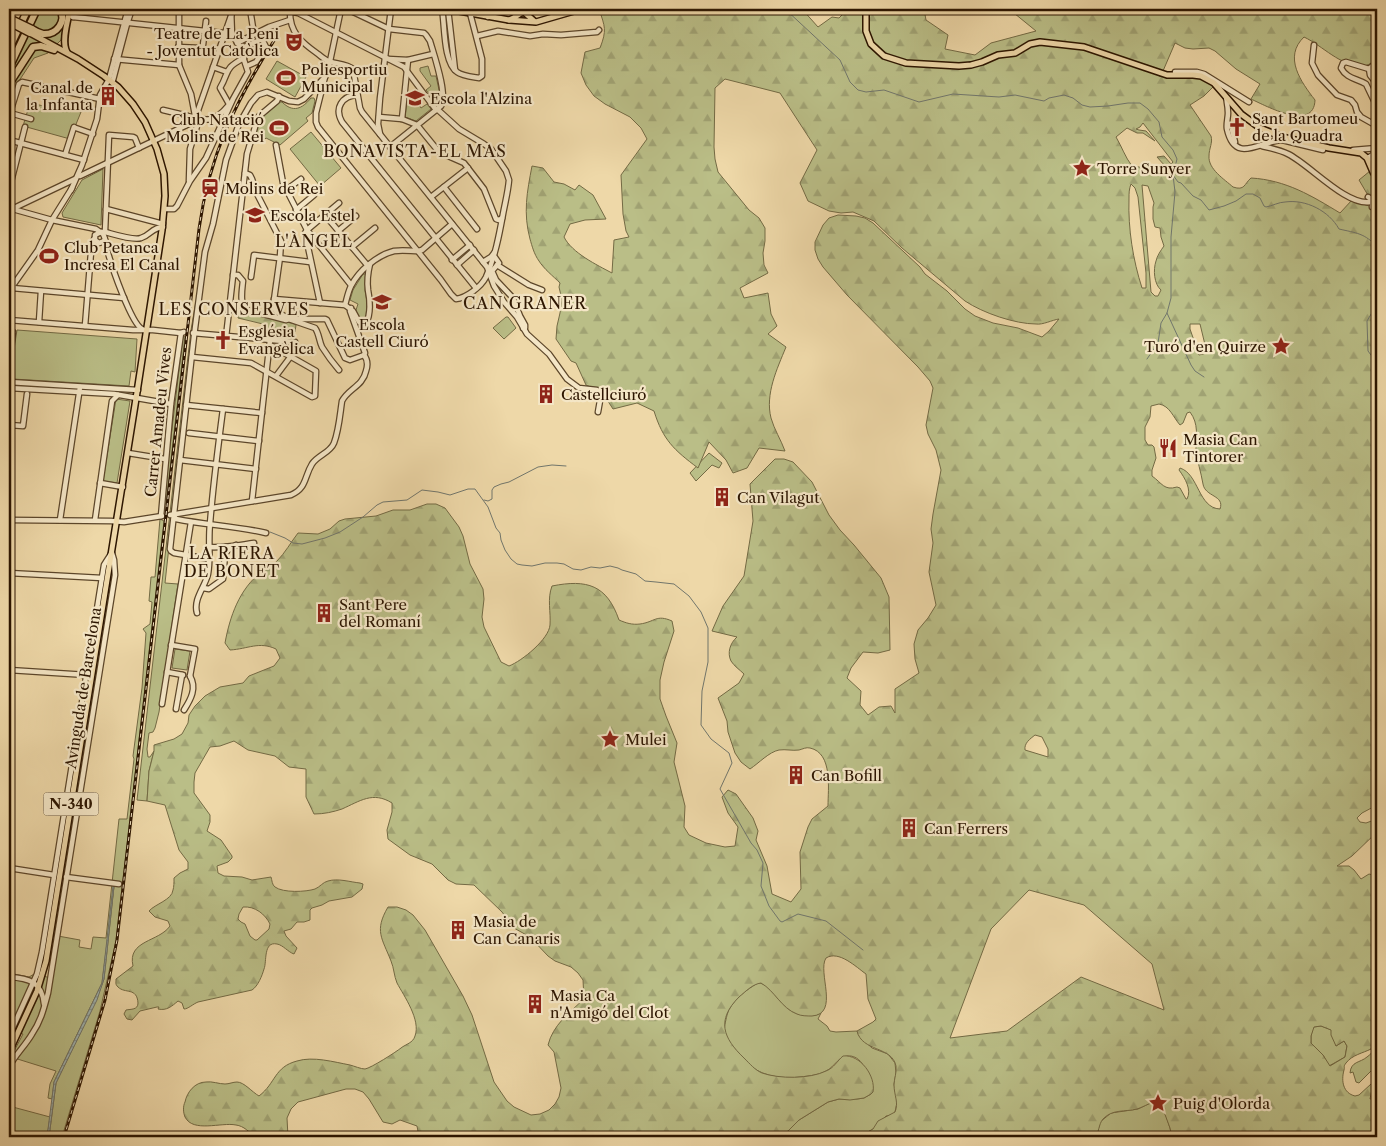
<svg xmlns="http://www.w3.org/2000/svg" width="1386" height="1146" font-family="'Libre Caslon Text',serif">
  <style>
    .green { fill: #babe87; stroke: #736a44 }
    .forest { fill: url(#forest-firs); stroke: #736a44; fill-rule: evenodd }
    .water { fill: url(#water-rules); stroke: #71766c }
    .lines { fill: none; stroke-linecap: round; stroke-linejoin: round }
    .stream { stroke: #71766c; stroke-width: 1 }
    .minor-casing { stroke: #5c462a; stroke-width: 7 }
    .major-casing { stroke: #2c1500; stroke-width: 8 }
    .highway-casing { stroke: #2c1500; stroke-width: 9 }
    .minor { stroke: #f4e6c6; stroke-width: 4.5 }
    .major { stroke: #eed8a8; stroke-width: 5 }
    .highway { stroke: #eed8a8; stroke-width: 6 }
    .rail-casing { stroke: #2c1500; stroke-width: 3 }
    .rail { stroke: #f4e6c6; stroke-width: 1; stroke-dasharray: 4; stroke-linecap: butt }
    .highway-bridge-casing { stroke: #2c1500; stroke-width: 9; stroke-linecap: butt }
    .highway-bridge { stroke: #eed8a8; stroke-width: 6 }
    .labels { text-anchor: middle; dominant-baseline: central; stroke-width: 4.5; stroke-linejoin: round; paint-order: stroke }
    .shield { fill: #f4e6c6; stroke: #68543b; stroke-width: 1 }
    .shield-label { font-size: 14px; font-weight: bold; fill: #2c1500 }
    .poi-label { font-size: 15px; fill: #2c1500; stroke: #f4e6c6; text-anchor: start }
    .street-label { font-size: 15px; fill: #2c1500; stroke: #f4e6c6 }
    .neighbourhood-label { font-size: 16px; letter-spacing: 1px; fill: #2c1500; stroke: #f4e6c6 }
  </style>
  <defs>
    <pattern id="forest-firs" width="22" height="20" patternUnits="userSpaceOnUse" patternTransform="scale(1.25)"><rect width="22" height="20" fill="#babe87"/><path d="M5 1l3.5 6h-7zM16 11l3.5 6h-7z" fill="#a0a273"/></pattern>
    <pattern id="water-rules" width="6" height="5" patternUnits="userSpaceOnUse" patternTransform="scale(1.25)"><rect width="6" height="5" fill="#9fb6b4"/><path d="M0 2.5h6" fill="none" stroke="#829390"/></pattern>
  </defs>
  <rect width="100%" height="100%" fill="#eed8a8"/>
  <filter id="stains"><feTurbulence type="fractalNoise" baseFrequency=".004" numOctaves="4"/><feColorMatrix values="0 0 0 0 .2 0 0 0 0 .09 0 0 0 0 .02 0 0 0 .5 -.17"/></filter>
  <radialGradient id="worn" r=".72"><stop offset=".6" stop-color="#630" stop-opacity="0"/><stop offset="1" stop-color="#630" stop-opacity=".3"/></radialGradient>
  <g class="green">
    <polygon points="9,9 67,9 61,40 48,53 34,58 15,87 9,104"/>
    <polygon points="277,61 306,77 295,97 266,79"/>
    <polygon points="428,66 431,76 436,76 441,99 440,103 438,105 426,90 431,86 420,71 420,68"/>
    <polygon points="413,96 421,108 427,104 431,109 416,121 405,117 407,100"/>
    <path d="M311 98H314L315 101 312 113 306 118 308 121 280 145 266 138 265 139 255 136 260 119 280 102H282C293 113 302 109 311 98Z"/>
    <polygon points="30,103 66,111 66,109 81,112 70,139 23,126"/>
    <polygon points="311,132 341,168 320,186 290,149"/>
    <polygon points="103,169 101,225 63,217 62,213 82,180"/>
    <polygon points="363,274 367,274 365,290 367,302 366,319 364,320 362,320 358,316 356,310 358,304 350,300 353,290"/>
    <polygon points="196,301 165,583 178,584 159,712 155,728 153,732 149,733 147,749 148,757 150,757 154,751 149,771 147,801 137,800 191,330"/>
    <polygon points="506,317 508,317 516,328 504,339 493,328"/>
    <polygon points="17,330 137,339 135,372 131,371 129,386 13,379 10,375"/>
    <polygon points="185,336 166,504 163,504 183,337"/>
    <polygon points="116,399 130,401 117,483 103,481"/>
    <polygon points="709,453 722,463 719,468 712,465 696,481 690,473"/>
    <polygon points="160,519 164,521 116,941 100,1011 62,1137 49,1137 56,1083 96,1000 104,979 114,886 102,983 54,1082 52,1099 48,1098 50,1084 56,1071 11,1057 23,1034 9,1029 9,973 29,977 36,973 52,979 58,936 80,940 79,947 91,949 93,937 106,938 119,819 127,819 134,759 133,756 142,688 146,633 143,629 150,624 152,602 149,601 151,577 155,577"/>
    <polygon points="175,649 190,651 187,670 172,668"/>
    <path d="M758 983C774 983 781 1015 805 1015 811 1016 815 1016 821 1013L818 1019 827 1026 830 1031 836 1032 857 1031 859 1036 872 1048 888 1054 895 1063 896 1073 894 1084 897 1102 895 1112 892 1115 886 1116 873 1129 866 1133 840 1134 826 1137H773L788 1131 799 1120 828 1102 839 1099H857L864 1098 871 1094C869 1082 867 1059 851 1056 839 1054 835 1067 826 1071 819 1075 809 1076 800 1077 785 1079 765 1077 752 1067 749 1064 747 1061 744 1058 737 1052 729 1044 725 1034 723 1028 726 1021 727 1015 730 1002 747 989 758 983Z"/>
    <polygon points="1321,1026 1332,1030 1336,1046 1344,1041 1347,1046 1345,1057 1329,1066 1323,1055 1311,1043 1311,1036 1313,1027"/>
    <path d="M1376 1049 1377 1065 1359 1083 1356 1082 1353 1072 1350 1073C1351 1061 1360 1063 1367 1057 1370 1055 1373 1051 1376 1049Z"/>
    <polygon points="1161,1101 1170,1128 1172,1137 1115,1137 1097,1135 1100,1122 1111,1113 1138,1109 1152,1102"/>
    <polygon points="9,1106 50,1117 47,1137 9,1137"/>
  </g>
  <g class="forest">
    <path d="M599 9H802L818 27 832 17 839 18 848 9H924L926 20 948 35 945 49 975 55 991 43 1036 31 1009 9H1377V60C1373 62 1368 66 1362 66 1340 66 1323 46 1304 37 1283 57 1301 82 1315 100 1314 132 1266 106 1251 99L1260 84 1236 69 1215 51 1209 48 1193 49 1185 48 1175 43 1163 71 1159 76 1200 77 1214 86 1204 96 1190 105 1211 136C1213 143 1209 148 1209 156 1208 169 1224 179 1233 187 1245 191 1244 184 1251 178 1286 180 1312 196 1340 213L1352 200 1369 206 1374 204 1369 197 1359 180 1370 171 1377 183V805L1362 813 1357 818 1360 822 1366 823 1377 819V832L1352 856 1337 866H1349L1354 870 1361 879 1369 874 1377 876V1031C1370 1038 1375 1042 1371 1049 1363 1053 1352 1055 1346 1063 1343 1067 1345 1066 1344 1070 1341 1081 1343 1093 1355 1096L1359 1095 1371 1084H1373L1370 1099 1377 1098V1137H1172L1170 1128 1160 1101C1150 1102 1146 1106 1137 1109 1125 1112 1112 1109 1103 1119 1098 1125 1100 1132 1094 1137H826L840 1134 866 1133 873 1129 878 1121 895 1112C899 1103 894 1095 894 1085 894 1079 897 1072 896 1066 892 1046 862 1052 857 1031L873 1022 876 1019 868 999 866 974C856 967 839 950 826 958 817 972 840 1014 812 1016 807 1016 801 1016 797 1014 781 1008 775 991 761 983 753 984 746 991 739 997 716 1020 723 1038 744 1058 750 1064 755 1070 762 1073 779 1079 810 1079 826 1071 834 1068 837 1061 843 1056 860 1054 876 1076 873 1092L871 1094 864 1098 850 1100 839 1099 828 1102 799 1120 788 1131 773 1137H419L417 1126 400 1120 392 1124 383 1122 369 1099 363 1092 355 1089H346L298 1102 291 1109 287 1118 288 1137H255C249 1132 244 1126 236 1125 221 1122 193 1133 185 1117 183 1112 183 1106 185 1102 187 1092 195 1082 206 1082 212 1081 219 1084 225 1084 229 1084 233 1082 237 1082 244 1082 252 1092 259 1096 276 1083 274 1067 297 1061 313 1056 334 1062 350 1065 354 1066 361 1069 365 1069 371 1068 396 1052 401 1048 406 1044 413 1043 415 1036 421 1020 404 996 397 983 394 976 394 968 391 961 382 938 374 931 388 907H397L406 910 413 915 425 930 463 996 472 1015 494 1082 507 1101 514 1107 531 1115 540 1114 549 1110 555 1104 559 1097 561 1088 554 1052 548 1045C553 1025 569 1013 584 999L583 980 578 973 571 967 555 961 548 956 530 937 514 928 502 912 474 885 456 884 448 880 432 864 410 855 388 839 387 830 392 812V803C373 791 360 801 342 809 333 812 324 814 314 814L306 797V769L289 767 275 756 248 750 234 741 220 746 210 747 195 773 194 782V793L210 815V822L207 831 221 840 232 856V858L228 862 217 866 218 873 224 876 242 877 252 880 271 877C272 880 272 885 275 887 283 893 306 892 315 889 320 887 323 882 328 881 338 878 350 882 360 883L363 884 362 889 352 897 329 901 322 905 312 908 310 910V920L304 922H297L291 929 284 931 286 936 297 948 294 954C288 952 283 945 277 944 263 941 267 962 264 969 262 976 258 986 252 990L198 1002C193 1004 188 1009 184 1009L182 1003 178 1001C172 1006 167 1011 158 1009L159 1007H157L140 1011 132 1020 127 1019 124 1014 126 1010C131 1009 138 1010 138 1003 137 987 125 994 118 987 115 984 116 983 116 979L133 966C127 940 159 942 170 926L168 921 155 917 149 911C155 904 172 900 173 890 174 887 174 882 174 878L180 873 188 869V862L179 850 165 805 147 801 149 771 154 751V745L174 739 182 734 188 723 189 715 195 706 205 696 220 687 243 683 249 676 274 666 280 658 276 649C259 641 248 649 230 650L225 643C230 616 239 590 261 572 266 568 273 566 277 561 285 553 291 542 298 533L318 534 330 529 339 521 345 519 376 516 393 510H410L427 504H436L445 508 459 527 463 536 470 564 483 589 484 599 482 617 484 627 501 662 509 666C522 661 549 639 550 625 551 612 547 599 552 586 587 579 607 585 619 620 626 623 632 625 640 624 655 622 656 614 672 621L674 631 664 662 660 680V699L666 716 677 743 674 762 685 806 684 827 689 835 706 843 725 847 735 846 738 827 728 813 722 797 728 790 736 794 753 818 758 831 756 840 767 866 772 894 791 902 801 889 800 852 808 827 812 819 828 806C828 789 833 753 810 748 806 747 803 749 799 750 792 751 786 749 779 750 769 752 759 763 750 769L741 762 735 753 728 732 727 721 718 698 739 683 744 674C740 670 734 666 731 661 727 653 730 643 737 637L712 631 723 606 744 576 753 521 750 484 775 459H784L793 462 812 482 829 515 840 530 854 545 881 578 889 597 890 650 878 653 863 652 851 668 847 678 861 691 860 705 868 715 879 707 891 706 895 713V689L919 673 915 659 914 644 918 630 928 618 936 605 929 572 933 543 931 529 933 514 941 470 936 450 928 434 926 425 933 388 930 381 918 367 847 295 823 267 818 259 815 250V242L823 225 829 218 838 215 856 216 865 218 873 223 920 267 925 274 947 291 965 309 975 316 993 323 1018 328 1042 337 1049 331 1059 319C1052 320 1043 325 1036 324 1015 324 983 313 965 301L902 248 874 221 853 212 841 213 829 211 808 201 800 183 817 150 780 93 725 79 715 88 714 147 715 159 718 172 749 210 759 218 765 228V241L763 253 764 265 768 273 740 288 744 298 768 293 771 314 777 326 768 334 786 347C777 369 765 394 771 418 774 429 781 440 785 451L759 448 747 468 733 473 726 460 709 442 698 468C674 450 663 440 654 411L637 403 613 409 602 392 586 385 576 363 571 361 556 339 557 326 560 313 562 300 559 287 560 283C553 276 544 269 539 261 534 254 532 246 530 239 523 213 527 192 532 166L543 168 554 182 564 184 575 190 579 185 593 195 606 219 585 220 570 224 564 237C572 253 597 265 612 273L614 240 629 237 626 231 623 214 621 175 647 139 641 128 630 117 605 104 594 96 586 85 581 73 585 52 600 48C607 30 605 27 599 9ZM1143 123 1173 162 1171 164 1164 156 1157 157 1165 166 1161 169C1151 167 1141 168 1132 166 1125 157 1122 147 1116 137L1127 128 1137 133H1143L1155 141 1146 131 1139 130 1136 129 1140 127ZM1131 184 1135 188 1138 197 1146 273V288H1142C1133 260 1128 229 1129 199 1129 193 1129 189 1131 184ZM1142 185 1148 186 1154 203 1153 207V219L1155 227 1160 228 1161 237 1164 246C1161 250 1157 256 1156 261 1153 270 1154 284 1161 290L1158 296H1155L1151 292ZM1190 324H1200L1207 353 1199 355 1190 329ZM1159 404C1170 406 1173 417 1180 425L1183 423 1187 413 1190 412C1199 424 1196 436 1196 449 1197 461 1201 472 1203 484 1205 497 1225 495 1220 509 1198 508 1199 474 1180 468L1179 470C1185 478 1192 490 1187 499H1186L1180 488 1177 487C1164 491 1162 483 1152 476V470L1156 458 1154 447 1152 445H1148L1145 440V427L1150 417 1151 406ZM1035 735 1042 737 1048 749V757L1025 750C1024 743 1030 739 1035 735ZM1029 890 1084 905 1152 964 1164 1010 1081 977 1007 1031 950 1038 991 929ZM243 907C255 906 265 914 270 924L269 929 257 940H255L250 936 245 924 241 922 238 919 239 914ZM1321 1026 1331 1030V1035L1336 1046 1344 1041 1347 1046 1345 1057 1330 1066 1323 1055 1311 1043V1036L1314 1027Z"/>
    <polygon points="244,310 294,324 296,325 295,332 267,330 267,325 238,318 239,312 243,312"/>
  </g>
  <polygon class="water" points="113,886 114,886 104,979 97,1000 56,1083 49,1137 47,1137 54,1082 102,983"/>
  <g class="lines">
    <g class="stream">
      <polyline points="785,9 840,60 850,82 858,90 866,92 884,90 919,102 953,94 999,97 1015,95 1044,101 1049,98 1064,95 1073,98 1082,105 1090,107 1108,106 1128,103 1140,103 1148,109 1159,122 1162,137 1173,150 1177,159 1173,175"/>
      <path d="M1173 175 1178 182 1181 183 1193 196 1201 200 1209 210 1224 206 1236 201 1246 194H1253L1260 198 1264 206 1266 207C1272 206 1279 202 1285 202 1306 199 1329 211 1339 229 1356 233 1365 233 1377 247"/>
      <polyline points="1377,304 1367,321 1368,351 1377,363"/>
      <polyline points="1167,313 1191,365 1195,371 1204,377"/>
      <polyline points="1147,359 1158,343 1161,323 1167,313 1171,298 1171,237 1175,192 1173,175"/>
      <polyline points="484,500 488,501 492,499 492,490 494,487 501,484 509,482 538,467 552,465 566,466"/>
      <polyline points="270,532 285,538 293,543 302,544 325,538 340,532 363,517 377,505 383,502 407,500 422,490 438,492 450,495 468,489 475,489 488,507 496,528 500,533 501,540 505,550 511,559 517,564 522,565 532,566 545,563 557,563 564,564 573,569 581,570 591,567 600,568 610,566 618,568 622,570 636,574 645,581 656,582 674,584 689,596 701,612 708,628 708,662 702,691 701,725 711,739 729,753 732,763 720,789 751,843 757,850 763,863 761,886 769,906 780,921 782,922 798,914 826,921 863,950"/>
    </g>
    <g class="minor-casing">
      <g id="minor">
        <polyline points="179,9 179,65 191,94 197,126 190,149 189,181"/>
        <polyline points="250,9 254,34"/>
        <polyline points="278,9 298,13 404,67 436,110"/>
        <path d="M341 9 329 66 325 77 316 113V122L318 127 441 280 451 294 456 299C466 298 481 287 486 277 495 257 499 236 503 214 505 203 508 192 509 180L506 171 491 149 484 144 459 129 437 109"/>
        <path d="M347 9 389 29 424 33 426 35 430 41C434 55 448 95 441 106L390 147"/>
        <path d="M442 9C445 25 443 62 457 72 462 76 473 77 479 78L482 76V59L470 13"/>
        <polyline points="448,9 455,70"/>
        <polyline points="485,9 488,17"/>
        <path d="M290 10C289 32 301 42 318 54 322 57 326 61 331 62 338 64 347 64 353 69L360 108 362 112 487 267 494 286 504 302 517 317 527 334 549 354 567 379 579 388 597 390 600 392 601 395 598 412"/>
        <polyline points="69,14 73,17 224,33"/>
        <polyline points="73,17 74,9"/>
        <polyline points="128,21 132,9"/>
        <polyline points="477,36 498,31 530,36 543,34 561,35 597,32 599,30"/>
        <polyline points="237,43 269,27 290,20"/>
        <polyline points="1314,45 1312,63 1318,75 1337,95 1351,100 1355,105 1357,112 1361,117 1377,126"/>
        <polyline points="178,47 201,48 203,45 206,21"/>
        <polyline points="240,49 262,39 266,47 256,62 247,66"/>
        <polyline points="118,58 127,24"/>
        <polyline points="114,59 179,65"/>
        <polyline points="388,59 408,60 433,54"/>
        <polyline points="213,67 227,72"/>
        <path d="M1369 69 1346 62 1343 63 1341 68C1347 79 1356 78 1366 84L1377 107"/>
        <polyline points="1369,69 1370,75 1377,84"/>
        <polyline points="1369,69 1377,62"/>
        <polyline points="1175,72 1197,72 1204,74 1249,102"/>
        <polyline points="113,80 118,61"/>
        <path d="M357 95C342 96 334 108 342 122L476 288"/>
        <path d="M1226 97C1227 103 1228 107 1228 113 1228 118 1226 124 1227 129 1235 165 1260 141 1282 140L1323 150"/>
        <path d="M229 104 220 88C230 71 223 69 244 58"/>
        <path d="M163 110C171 112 180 114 188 116 206 121 214 123 228 106"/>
        <polyline points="10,113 31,119"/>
        <polyline points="9,116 19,84 22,82 100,99"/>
        <polyline points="379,117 402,119 417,125 439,152 464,163 484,189 496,219 499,220 502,218"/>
        <polyline points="402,119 408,60"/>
        <polyline points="76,128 93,134"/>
        <polyline points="1232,130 1235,142"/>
        <polyline points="380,134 378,124 380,98 391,9"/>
        <polyline points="9,140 84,160"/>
        <polyline points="276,145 283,183 307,230 351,285"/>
        <path d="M1262 146C1270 148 1280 150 1288 154 1309 164 1346 206 1370 202"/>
        <polyline points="1353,150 1377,148"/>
        <polyline points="65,155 74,127"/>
        <polyline points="1369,157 1373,158 1377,158"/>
        <polyline points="1370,164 1371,156 1376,153"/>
        <polyline points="245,173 250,175 252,179 257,194 281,241 280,257 273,307 276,311 289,319"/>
        <polyline points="80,176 191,123 195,119 232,13"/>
        <polyline points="444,187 477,229"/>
        <polyline points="9,190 25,127"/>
        <polyline points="71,190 82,165 97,119 100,95 109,79 128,9"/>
        <polyline points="286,190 301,179"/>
        <polyline points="431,197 468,168"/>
        <polyline points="1368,197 1373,200 1372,207"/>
        <path d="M9 208 52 220 96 229 103 234C106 239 106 246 108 253 112 267 131 323 142 329"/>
        <polyline points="12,209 75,179"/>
        <polyline points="106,209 163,224"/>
        <polyline points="165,209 174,209 177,206 190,181 206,158 233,99 248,72 239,45 232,35 231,9"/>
        <polyline points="296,210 314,195"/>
        <polyline points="325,215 368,266"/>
        <polyline points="338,231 356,216"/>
        <polyline points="101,232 105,232 109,135 133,137 135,138 139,148"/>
        <polyline points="101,232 95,235 95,240 99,243 102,242 105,240"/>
        <path d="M105 232C113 234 134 241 141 238 151 235 151 228 163 227"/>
        <polyline points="352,247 375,228"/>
        <polyline points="494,256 499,263 492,271 496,280 513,298 520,316 525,325 525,328 523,328"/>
        <polyline points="452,260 470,245"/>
        <polyline points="483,262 491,257 494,253"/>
        <polyline points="457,265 474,250"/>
        <polyline points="497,265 529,285 542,290"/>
        <path d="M233 275H238L243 281C242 290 240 301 244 309L286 320 289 319 315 328C319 333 319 341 322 347 327 355 333 363 339 370"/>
        <polyline points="251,277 254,255 310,262"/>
        <polyline points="12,288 124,298"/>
        <polyline points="9,291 38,250 52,220 72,188"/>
        <path d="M274 299 345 305 353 311 359 322 366 323C371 315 370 299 368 290 367 282 368 272 370 264"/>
        <polyline points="320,303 305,233 307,230 339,203"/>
        <path d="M345 305C347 298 348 292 351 286 359 270 378 255 394 251 402 250 411 251 418 251L422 250 452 224"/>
        <polyline points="291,319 325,319 327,320 345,358 350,360 364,355 365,353 350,311 351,308"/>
        <polyline points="9,320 133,330 153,330 181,333 184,332"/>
        <polyline points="39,322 41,291"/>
        <polyline points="85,326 91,252 94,239"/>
        <polyline points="193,333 295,342 291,356 276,376"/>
        <polyline points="226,337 247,154 258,117 277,101 279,96"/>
        <polyline points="192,357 251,363 312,397 315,396 316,371 272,346 270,347"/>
        <polyline points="9,361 13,332"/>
        <polyline points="9,382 138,390"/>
        <polyline points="9,388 114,394 171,404"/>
        <polyline points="9,402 9,406"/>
        <polyline points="186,405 262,413"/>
        <polyline points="9,425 23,426 27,394"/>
        <polyline points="189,433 259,441"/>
        <polyline points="128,453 165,459"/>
        <polyline points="180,460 256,469"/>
        <polyline points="100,483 123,487"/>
        <polyline points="252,501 270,340"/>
        <path d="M170 515 291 495C307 488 304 477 312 464 318 455 330 453 334 443 339 430 340 414 342 401 348 389 363 386 366 371 368 365 368 360 364 355"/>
        <polyline points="161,516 171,404 181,333"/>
        <path d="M174 516 176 519C206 525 236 526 266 533"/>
        <polyline points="9,520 111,521 124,522 162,516"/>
        <polyline points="60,520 80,387"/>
        <polyline points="95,520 112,401 118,395"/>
        <path d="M209 547C225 548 239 545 254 543"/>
        <polyline points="209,559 174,553 171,551 170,549 194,336 205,252 213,224 226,160 239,124 251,103 258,95 267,92 289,101 298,102 304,99 325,77"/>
        <polyline points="9,573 102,578"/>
        <polyline points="203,588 209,589 223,579 225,554 228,550 236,545"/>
        <path d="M197 613C193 599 205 587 208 574 211 557 208 540 210 524 213 485 218 447 223 409"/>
        <polyline points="171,645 195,649 190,676"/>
        <polyline points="9,670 87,675 89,677"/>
        <polyline points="167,672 183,675"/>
        <polyline points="162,704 191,522"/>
        <polyline points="176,709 182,675"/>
        <path d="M184 710C191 699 197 688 190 676"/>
        <polyline points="9,868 54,875"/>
        <polyline points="66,877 119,884"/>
        <path d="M9 977C29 978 42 982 44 1004"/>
        <polyline points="9,1036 37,974 42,952 104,565 111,554"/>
        <path d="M9 1067C15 1055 25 1046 32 1034 41 1021 44 1008 48 993L115 575 114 560 112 553"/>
      </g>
    </g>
    <g class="major-casing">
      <g id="major">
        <polyline points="448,9 509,20 536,22 581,9"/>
        <polyline points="866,9 866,31 871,44 884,56 906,63 959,66 971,65 982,62 998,55 1015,53 1030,44 1040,42 1084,47 1167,75 1193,75 1201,76 1214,83 1241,114 1260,128 1282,137 1329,148 1361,153 1367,158 1373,172 1377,178"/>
        <path d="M509 20C515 19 518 13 524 12L534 21"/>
        <path d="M67 52C61 42 68 20 70 9"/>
        <polyline points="9,1052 37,991 46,961 135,405 162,230 165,196 164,174 157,149 145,122 133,104 118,87 104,76 78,59 30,33"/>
      </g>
    </g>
    <g class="highway-casing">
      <g id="highway">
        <polyline points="9,15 12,9"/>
        <path d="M32 29C35 31 39 33 43 34 57 35 67 21 60 9"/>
        <polyline points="9,31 20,9"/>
        <polyline points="9,49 28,9"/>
        <polyline points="9,68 37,9"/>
        <polyline points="9,84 33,47 41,46 54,50"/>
      </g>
    </g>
    <use href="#minor" class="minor"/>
    <use href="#major" class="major"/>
    <use href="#highway" class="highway"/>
    <g class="rail-casing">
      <path id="rail" d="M64 1137 105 1000 117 940 199 229C209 155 236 101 275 39"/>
    </g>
    <use href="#rail" class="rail"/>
    <g class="highway-bridge-casing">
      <g id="highway-bridge">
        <polyline points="9,18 32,29"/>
        <polyline points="9,22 30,33"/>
      </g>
    </g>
    <use href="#highway-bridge" class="highway-bridge"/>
  </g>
  <defs>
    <g id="theatre-bare" transform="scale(1.5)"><path d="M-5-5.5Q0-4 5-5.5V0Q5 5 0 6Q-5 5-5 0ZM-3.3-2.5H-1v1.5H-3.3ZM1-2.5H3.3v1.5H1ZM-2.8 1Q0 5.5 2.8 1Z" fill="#8f2418" stroke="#f4e6c6" stroke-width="2.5" paint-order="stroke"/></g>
    <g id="stadium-bare" transform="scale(1.5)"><path d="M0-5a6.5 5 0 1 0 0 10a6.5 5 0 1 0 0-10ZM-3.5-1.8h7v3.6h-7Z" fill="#8f2418" stroke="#f4e6c6" stroke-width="2.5" paint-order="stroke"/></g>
    <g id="building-bare" transform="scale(1.5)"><path d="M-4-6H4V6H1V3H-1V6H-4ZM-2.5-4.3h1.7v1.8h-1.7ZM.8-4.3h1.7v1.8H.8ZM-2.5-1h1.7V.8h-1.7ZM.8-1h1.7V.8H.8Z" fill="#8f2418" stroke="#f4e6c6" stroke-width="2.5" paint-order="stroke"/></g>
    <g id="school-bare" transform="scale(1.5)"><path d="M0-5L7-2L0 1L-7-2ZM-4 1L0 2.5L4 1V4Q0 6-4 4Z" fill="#8f2418" stroke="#f4e6c6" stroke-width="2.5" paint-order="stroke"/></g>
    <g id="church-bare" transform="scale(1.5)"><path d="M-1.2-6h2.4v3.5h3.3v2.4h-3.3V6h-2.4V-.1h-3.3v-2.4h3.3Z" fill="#8f2418" stroke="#f4e6c6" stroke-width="2.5" paint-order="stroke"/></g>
    <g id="sight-bare" transform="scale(1.5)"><path d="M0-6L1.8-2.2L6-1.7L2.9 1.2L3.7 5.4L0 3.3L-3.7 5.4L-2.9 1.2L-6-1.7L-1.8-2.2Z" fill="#8f2418" stroke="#f4e6c6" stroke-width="2.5" paint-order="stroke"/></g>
    <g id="station-bare" transform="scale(1.5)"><path d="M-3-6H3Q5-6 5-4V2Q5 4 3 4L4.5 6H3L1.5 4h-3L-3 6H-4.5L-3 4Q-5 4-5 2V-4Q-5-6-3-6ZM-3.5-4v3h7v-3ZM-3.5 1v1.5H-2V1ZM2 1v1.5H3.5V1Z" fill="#8f2418" stroke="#f4e6c6" stroke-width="2.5" paint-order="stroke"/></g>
    <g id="restaurant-bare" transform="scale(1.5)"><path d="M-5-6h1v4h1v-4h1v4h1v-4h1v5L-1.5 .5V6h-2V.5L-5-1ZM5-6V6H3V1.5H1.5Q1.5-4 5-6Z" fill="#8f2418" stroke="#f4e6c6" stroke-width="2.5" paint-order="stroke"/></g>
  </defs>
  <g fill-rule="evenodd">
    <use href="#theatre-bare" x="294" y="42"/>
    <use href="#stadium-bare" x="286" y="78"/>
    <use href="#building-bare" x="108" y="96"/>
    <use href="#school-bare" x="415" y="98"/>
    <use href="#church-bare" x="1237" y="127"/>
    <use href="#stadium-bare" x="279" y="128"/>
    <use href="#sight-bare" x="1082" y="168"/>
    <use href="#station-bare" x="210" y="188"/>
    <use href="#school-bare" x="255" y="215"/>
    <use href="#stadium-bare" x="49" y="256"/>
    <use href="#school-bare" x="382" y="302"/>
    <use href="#church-bare" x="223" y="340"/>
    <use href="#sight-bare" x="1281" y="346"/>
    <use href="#building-bare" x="546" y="394"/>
    <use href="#restaurant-bare" x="1168" y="448"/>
    <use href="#building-bare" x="722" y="497"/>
    <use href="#building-bare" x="324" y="613"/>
    <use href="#sight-bare" x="610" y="739"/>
    <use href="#building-bare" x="796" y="775"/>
    <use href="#building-bare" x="909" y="828"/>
    <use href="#building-bare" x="458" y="930"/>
    <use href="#building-bare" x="535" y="1004"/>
    <use href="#sight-bare" x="1158" y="1103"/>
  </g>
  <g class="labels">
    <rect class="shield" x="43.5" y="792.5" width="55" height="23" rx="4"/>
    <g class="shield-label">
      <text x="71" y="804">N-340</text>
    </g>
    <g class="poi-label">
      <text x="279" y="33" text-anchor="end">Teatre de La Peni<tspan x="279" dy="17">- Joventut Catòlica</tspan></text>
      <text x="301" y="69">Poliesportiu<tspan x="301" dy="17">Municipal</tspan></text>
      <text x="93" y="87" text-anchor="end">Canal de<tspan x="93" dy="17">la Infanta</tspan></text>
      <text x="430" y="98">Escola l'Alzina</text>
      <text x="1252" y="118">Sant Bartomeu<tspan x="1252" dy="17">de la Quadra</tspan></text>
      <text x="264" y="119" text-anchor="end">Club Natació<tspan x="264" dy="17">Molins de Rei</tspan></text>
      <text x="1097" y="168">Torre Sunyer</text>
      <text x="225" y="188">Molins de Rei</text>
      <text x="270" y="215">Escola Estel</text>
      <text x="64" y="247">Club Petanca<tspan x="64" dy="17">Incresa El Canal</tspan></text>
      <text x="382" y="324" text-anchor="middle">Escola<tspan x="382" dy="17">Castell Ciuró</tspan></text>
      <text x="238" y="331">Església<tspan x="238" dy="17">Evangèlica</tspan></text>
      <text x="1266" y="346" text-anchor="end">Turó d'en Quirze</text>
      <text x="561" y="394">Castellciuró</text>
      <text x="1183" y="439">Masia Can<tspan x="1183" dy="17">Tintorer</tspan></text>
      <text x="737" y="497">Can Vilagut</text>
      <text x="339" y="604">Sant Pere<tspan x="339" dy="17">del Romaní</tspan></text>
      <text x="625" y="739">Mulei</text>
      <text x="811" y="775">Can Bofill</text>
      <text x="924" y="828">Can Ferrers</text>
      <text x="473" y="921">Masia de<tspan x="473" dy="17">Can Canaris</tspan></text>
      <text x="550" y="995">Masia Ca<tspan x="550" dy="17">n'Amigó del Clot</tspan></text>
      <text x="1173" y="1103">Puig d'Olorda</text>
    </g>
    <g class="street-label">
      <text transform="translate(158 422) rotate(-84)">Carrer Amadeu Vives</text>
      <text transform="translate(83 688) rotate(-81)">Avinguda de Barcelona</text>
    </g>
    <g class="neighbourhood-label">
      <text x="415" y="151">BONAVISTA-EL MAS</text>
      <text x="314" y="241">L'ÀNGEL</text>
      <text x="525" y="303">CAN GRANER</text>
      <text x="234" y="309">LES CONSERVES</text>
      <text x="232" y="553">LA RIERA<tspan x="232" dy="18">DE BONET</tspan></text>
    </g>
  </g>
  <rect width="1386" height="1146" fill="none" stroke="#eed8a8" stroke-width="30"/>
  <rect x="10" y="10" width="1366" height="1126" fill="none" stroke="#2c1500" stroke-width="2.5"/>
  <rect x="15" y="15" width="1356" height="1116" fill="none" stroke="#2c1500"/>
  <rect width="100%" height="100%" filter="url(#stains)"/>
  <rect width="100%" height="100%" fill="url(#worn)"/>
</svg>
